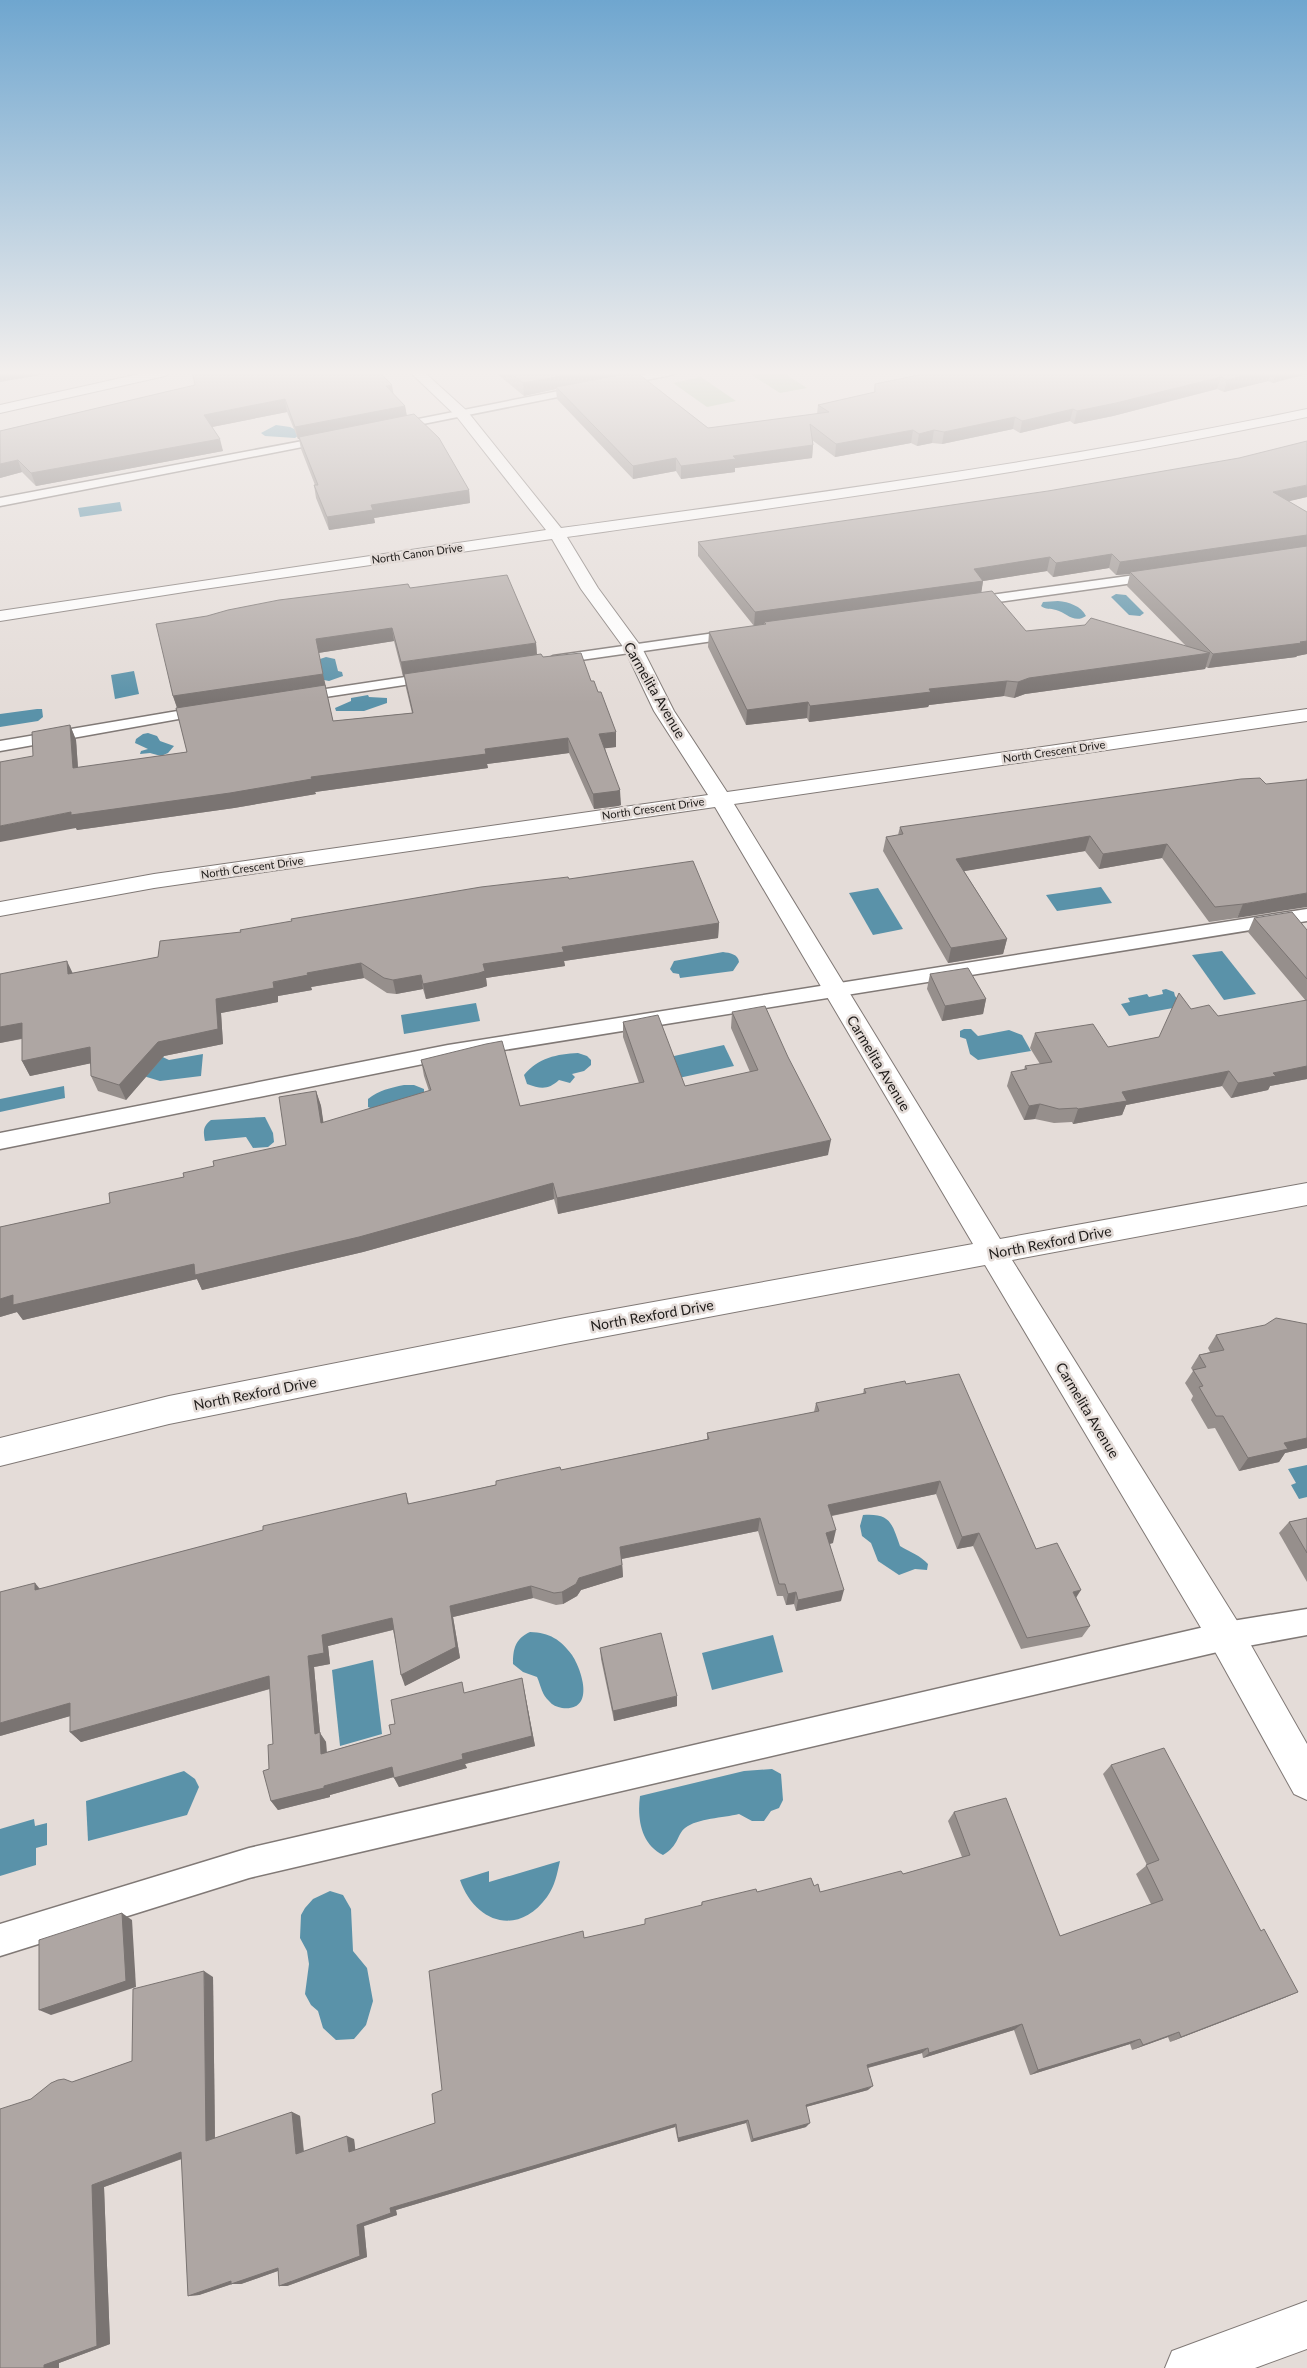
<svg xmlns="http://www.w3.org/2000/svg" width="1307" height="2368" font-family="Lato,sans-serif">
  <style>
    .green { fill: #a0bb96 }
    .water { fill: #5a92a9 }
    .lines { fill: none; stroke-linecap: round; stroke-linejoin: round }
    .service-casing { stroke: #807976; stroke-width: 3 }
    .minor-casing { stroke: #807976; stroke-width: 2 }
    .tertiary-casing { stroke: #807976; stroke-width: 2 }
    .service { fill: #fff; fill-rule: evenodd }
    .minor { fill: #fff; fill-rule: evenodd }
    .tertiary { fill: #fff; fill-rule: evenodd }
    .wall { fill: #968f8c; fill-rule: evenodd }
    .shaded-wall { fill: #7a7472 }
    .building { fill: #aea6a3; stroke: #7a7472 }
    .labels { text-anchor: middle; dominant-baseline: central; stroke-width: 5; stroke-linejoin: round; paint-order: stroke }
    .far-street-label { font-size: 11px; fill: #1e1b19; stroke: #e4dcd8 }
    .street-label { font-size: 14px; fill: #1e1b19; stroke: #e4dcd8 }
  </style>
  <rect width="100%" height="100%" fill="#e4dcd8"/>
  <g class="green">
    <polygon points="747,372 782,372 807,388 780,393"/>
    <polygon points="701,377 736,401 707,407 673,383"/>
  </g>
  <g class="water">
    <polygon points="276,425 290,427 302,433 295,438 265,436 261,433"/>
    <polygon points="120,502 122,511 80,517 78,508"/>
    <polygon points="1116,594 1126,595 1144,613 1140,616 1129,615 1111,597"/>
    <path d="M1058 601C1069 602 1081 606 1086 616 1074 624 1067 613 1056 610 1050 608 1046 610 1041 606L1043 602Z"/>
    <polygon points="326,657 335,659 338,671 342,672 343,676 329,681 324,680 317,660"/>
    <polygon points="134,671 139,694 115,699 111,675"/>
    <polygon points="368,695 369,697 387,698 387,703 364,711 336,711 335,708 351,701 351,698"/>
    <polygon points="37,709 42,709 43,717 38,721 0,727 0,714"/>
    <polygon points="148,733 157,736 160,741 174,746 168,753 161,756 150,753 140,754 141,751 148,749 135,743 136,739 143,734"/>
    <polygon points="1101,887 1112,903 1057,911 1046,895"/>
    <polygon points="878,888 903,929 873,935 849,893"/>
    <polygon points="1222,951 1256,994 1224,1000 1192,955"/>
    <path d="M723 952C730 953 738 954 739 962L733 971 680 978 679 974 673 973 670 969 674 961Z"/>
    <polygon points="1166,989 1174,992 1175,996 1184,1006 1129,1016 1121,1004 1130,1002 1128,998 1147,994 1149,997 1163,994 1162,990"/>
    <polygon points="476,1003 480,1021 404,1034 401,1015"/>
    <polygon points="964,1029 971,1029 978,1036 1009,1030 1022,1035 1031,1051 978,1060 970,1054 966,1039 960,1037 960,1031"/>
    <polygon points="724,1045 734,1066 674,1079 665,1058"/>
    <polygon points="150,1051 169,1060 203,1054 201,1076 160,1081 130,1072"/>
    <path d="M578 1053 587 1056 591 1060V1065L584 1071 572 1074 575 1077 570 1083 559 1080C548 1090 541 1089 527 1084L524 1075C538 1058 557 1054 578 1053Z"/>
    <path d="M404 1085H414L424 1089V1095L375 1110 368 1107V1099C379 1090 390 1088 404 1085Z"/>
    <polygon points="64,1086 65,1098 0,1112 0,1099"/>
    <path d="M265 1117 273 1133 274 1142 268 1147 253 1148 246 1137 205 1141C203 1131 203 1126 211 1120Z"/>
    <polygon points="1307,1465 1307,1497 1299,1499 1291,1485 1296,1483 1288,1469"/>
    <path d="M863 1515C891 1513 892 1524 900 1546 910 1552 921 1556 928 1564L927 1570 915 1569 899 1575 878 1561 871 1543 862 1536 860 1526Z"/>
    <path d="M530 1632C550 1633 560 1639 572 1655 582 1670 596 1712 562 1708 557 1707 552 1705 549 1701 542 1695 541 1686 537 1677L523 1672 513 1664C513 1649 515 1639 530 1632Z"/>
    <polygon points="773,1635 783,1672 712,1690 702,1653"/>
    <polygon points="373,1660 382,1734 340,1746 332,1670"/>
    <path d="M772 1769 781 1774 783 1800 779 1808 771 1811 764 1821H752L739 1814C723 1818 698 1818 685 1828 677 1834 679 1846 663 1855 641 1844 637 1819 640 1796L744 1771Z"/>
    <polygon points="184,1771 195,1779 199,1787 187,1815 88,1841 86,1801"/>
    <polygon points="34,1819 35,1826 47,1823 47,1845 36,1848 36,1865 0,1876 0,1829"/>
    <path d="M560 1861C557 1874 555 1886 547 1897 518 1937 475 1923 460 1880L489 1871V1882Z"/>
    <polygon points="330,1891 343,1895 351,1909 353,1951 367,1968 373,2001 366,2025 354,2039 336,2040 323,2028 318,2011 311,2005 305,1994 309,1964 307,1951 300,1938 301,1915 305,1908 313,1899"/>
  </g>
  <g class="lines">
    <g class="service-casing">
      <g id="service">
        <polygon points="657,372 676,372 671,375 616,386 611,383 616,380"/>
        <polygon points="584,386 588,387 588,391 393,430 388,427 393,424"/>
        <polygon points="329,436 335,439 333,441 0,506 0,498"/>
        <polygon points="1157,572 1162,573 1163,576 1162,579 969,606 962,602 969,598"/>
        <polygon points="736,630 741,631 743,634 741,637 553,664 546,660 553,656"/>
        <polygon points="432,673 437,674 439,677 437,680 299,701 292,697 299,693"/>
        <polygon points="207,706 212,707 214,710 212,713 0,751 0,741"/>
        <polygon points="1307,909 1307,921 448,1059 0,1149 0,1133 448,1045"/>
        <polygon points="1307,1609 1307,1635 1226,1650 249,1878 0,1956 0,1924 249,1848 1226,1622"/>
      </g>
    </g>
    <g class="minor-casing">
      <g id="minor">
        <path d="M410 372H424L467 411 561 528C811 494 1060 461 1307 409V417C1063 469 815 502 567 537L598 588 642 648 674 711 727 792 1307 709V721L734 804 1000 1239 1307 1183V1205L1012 1260 1239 1624 1307 1744V1800L1294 1794 1213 1648 985 1265 565 1344 169 1424 0 1466V1438L169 1396 565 1318 973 1244 715 807 154 888 0 916V902L154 874 708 795 654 711 624 648 581 589 552 539 197 590 0 621V611L546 530 457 417Z"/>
        <polygon points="1307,2301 1307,2349 1255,2368 1165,2368 1172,2351"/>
      </g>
    </g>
    <g class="tertiary-casing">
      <polygon id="tertiary" points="148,372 172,372 165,376 0,413 0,405"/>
    </g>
    <use href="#service" class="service"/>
    <use href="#minor" class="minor"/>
    <use href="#tertiary" class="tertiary"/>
  </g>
  <g class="wall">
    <polygon points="495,372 650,372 639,374 708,428 817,414 818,405 874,392 875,384 933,372 1307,372 1273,383 1268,381 1224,392 1217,389 1113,416 1074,424 1070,421 1020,433 1013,429 942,444 932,443 917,446 911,443 835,457 812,440 813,445 812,458 735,468 735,472 681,479 676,471 633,479 557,399 556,389 524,396"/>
    <polygon points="195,385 393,394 405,406 407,416 469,490 470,503 374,518 375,523 329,530 316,498 314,485 315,485 301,449 299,439 298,439 287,412 212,427 223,451 36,486 22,472 0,478 0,431"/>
    <path d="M1307 497 1288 501 1307 512V654L1297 656 1296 657 1208 668 1206 667 1205 669 1025 694 1014 698 1004 696 929 705 928 707 809 722 807 718 746 725 708 647 709 632 754 626 698 556V542ZM1109 568 1116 575 1130 574 1127 586 1186 646 1026 631 981 592 983 581 1047 571 1053 577Z"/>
    <path d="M410 588 536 643 537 654 543 657 616 747 605 748 621 805 618 806 594 809 569 753 487 764 488 768 315 792 316 794 234 808 77 830 33 756 70 725 76 740 78 768 187 752 177 708 173 696ZM394 641 403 676H404L406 688 412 713 333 721 318 653Z"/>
    <polygon points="1305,780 1237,918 1209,922 1162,858 1099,869 1085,851 964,871 1007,939 1003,954 948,963 883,851 886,837 898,835 900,827"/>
    <polygon points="569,879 719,923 718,938 564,961 565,966 486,978 487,986 481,988 426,999 423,989 396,994 387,993 364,978 311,987 312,990 278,996 278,1002 221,1013 223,1044 164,1056 126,1100 98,1091 91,1076 91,1063 30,1076 22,1061 22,1039 0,1043 0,974 73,973 158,957 241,932"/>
    <polygon points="1254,918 1307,930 1307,1079 1270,1086 1268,1090 1231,1098 1222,1086 1126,1105 1122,1115 1073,1124 1072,1122 1054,1123 1035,1119 1024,1120 1007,1086 1011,1072 1024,1070 1025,1066 1040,1064 1030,1048 1035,1033 1108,1047 1159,1037 1191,1009 1218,1016 1306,1001 1248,932"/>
    <polygon points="930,974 986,999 983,1014 942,1021 927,989"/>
    <polygon points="732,1012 828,1155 558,1214 554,1199 363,1252 202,1290 197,1279 23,1320 17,1312 0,1317 0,1227 110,1203 214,1166 286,1145 316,1091 321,1106 323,1123 429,1091 424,1076 421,1060 520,1106 639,1083 623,1037 623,1022 685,1086 750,1072 731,1028"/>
    <polygon points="1307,1324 1307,1448 1285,1453 1279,1462 1239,1471 1215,1428 1208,1429 1191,1400 1193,1396 1185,1383 1193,1371 1191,1368 1199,1355 1210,1352 1208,1348 1216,1335"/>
    <polygon points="906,1384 1036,1549 1076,1597 1090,1626 1082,1637 1021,1649 973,1546 957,1549 936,1494 832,1516 833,1543 830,1544 841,1601 796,1611 794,1604 786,1605 783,1596 777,1596 758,1531 622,1559 623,1577 581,1590 577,1596 563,1604 556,1605 533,1598 453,1617 460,1658 405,1686 393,1630 328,1646 330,1664 314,1667 320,1733 326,1742 327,1752 391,1734 395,1724 466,1693 524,1689 535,1746 465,1764 467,1768 399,1787 394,1777 330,1795 330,1797 278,1810 271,1801 269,1769 273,1744 270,1689 81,1742 70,1732 70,1716 0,1736 40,1589 406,1493 409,1504 561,1470 707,1439 707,1433 814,1412 816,1403 863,1394 864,1389"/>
    <polygon points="1307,1518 1307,1582 1279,1533 1289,1522"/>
    <polygon points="600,1648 677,1706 614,1721 601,1659"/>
    <polygon points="1111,1765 1261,1931 1298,1992 1284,1998 1170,2042 1168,2037 1132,2050 1130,2044 1030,2075 1014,2030 923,2058 922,2053 868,2068 868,2090 806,2107 806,2127 751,2142 746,2123 678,2142 675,2127 396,2210 397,2215 364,2226 367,2257 287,2286 278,2271 241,2284 232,2284 199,2295 188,2296 182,2159 104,2187 110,2344 59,2363 31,2099 72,2082 132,2061 213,1977 215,2138 292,2112 300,2116 304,2151 354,2139 355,2150 435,2123 442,2090 584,1938 645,1924 645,1919 701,1906 702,1902 757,1892 814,1886 820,1892 903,1874 962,1857 948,1821 954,1812 1060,1936 1151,1904 1136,1874 1147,1865 1103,1774"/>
  </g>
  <g class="shaded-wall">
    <polygon points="0,372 59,372 0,382"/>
    <polygon points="584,372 650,372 558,389 556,387 556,389 524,396 523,383"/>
    <polygon points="1259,372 1271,372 1268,381 1224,392 1227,380"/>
    <polygon points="1276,372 1307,372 1307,374 1273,383"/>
    <polygon points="1221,377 1217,389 1113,416 1074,424 1077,411"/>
    <polygon points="392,385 394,397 386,386"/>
    <polygon points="285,399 287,412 207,428 204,415"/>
    <polygon points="405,406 407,418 298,439 295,427"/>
    <polygon points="1073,409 1070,421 1020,433 1022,421"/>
    <polygon points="1015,417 1013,429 942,444 944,432"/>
    <polygon points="913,430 911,443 835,457 836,444"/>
    <polygon points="934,430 932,443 917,446 919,434"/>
    <polygon points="220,439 223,451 36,486 31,473"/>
    <polygon points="813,445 812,458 735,468 735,472 681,479 681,466 733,456"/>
    <polygon points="676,458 676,471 633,479 633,466"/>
    <polygon points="18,460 22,472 0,478 0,464"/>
    <polygon points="1307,485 1307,497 1269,506 1273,492"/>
    <polygon points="469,490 470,503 374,518 375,523 329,530 327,517 371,505"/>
    <polygon points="1307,535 1307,548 1130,572 1130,574 1116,575 1120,562"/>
    <polygon points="1112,554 1109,568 1053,577 1056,563"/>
    <polygon points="1050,557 1047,571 983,581 981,595 764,622 764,625 754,626 755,612 974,569"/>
    <polygon points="392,628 394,641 318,653 316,639"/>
    <polygon points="1307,641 1307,654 1297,656 1296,657 1208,668 1213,654"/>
    <polygon points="536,643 537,657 403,676 401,662"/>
    <polygon points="1210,653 1205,669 1025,694 1014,698 1018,682 1029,678"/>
    <polygon points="323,674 326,687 178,710 173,696"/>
    <polygon points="1007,681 1004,696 929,705 928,707 809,722 810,706 929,689"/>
    <polygon points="808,702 807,718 746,725 747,710"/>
    <polygon points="70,725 76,740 79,783 73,768"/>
    <polygon points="616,732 616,747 600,749 599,734"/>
    <polygon points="568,738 569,753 487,764 488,768 315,792 316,794 234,808 77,830 76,828 0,842 0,826 71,812 311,777 485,749"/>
    <polygon points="620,790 621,805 618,806 594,809 593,794"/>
    <polygon points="1090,836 1085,851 953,873 956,859"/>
    <polygon points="1167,844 1162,858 1099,869 1103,854"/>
    <polygon points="1307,893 1307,907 1237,918 1243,904"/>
    <polygon points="719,923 718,938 564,961 565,966 486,978 487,986 481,988 426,999 423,984 483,964 562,947"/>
    <polygon points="1007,939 1003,954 948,963 951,948"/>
    <polygon points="67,961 74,976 68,974"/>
    <polygon points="361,963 364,978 311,987 312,990 278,996 278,1002 221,1013 223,1044 164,1056 126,1100 119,1085 158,1042 216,999 307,973"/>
    <polygon points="421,975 423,989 396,994 393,980"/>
    <polygon points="986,999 983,1014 942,1021 945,1006"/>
    <polygon points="22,1023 29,1037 0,1043 0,1027"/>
    <polygon points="90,1047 97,1062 30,1076 22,1061"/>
    <polygon points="1307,1066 1307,1079 1270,1086 1268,1090 1231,1098 1238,1083 1273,1073"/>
    <polygon points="1229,1071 1222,1086 1126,1105 1122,1115 1073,1124 1078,1109 1122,1092"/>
    <polygon points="316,1091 321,1106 326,1139 321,1123"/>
    <polygon points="1040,1104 1035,1119 1024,1120 1029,1106"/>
    <polygon points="831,1140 828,1155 558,1214 557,1198"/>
    <polygon points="553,1183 554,1199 363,1252 202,1290 197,1279 23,1320 17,1312 0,1317 0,1299 13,1295 194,1264"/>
    <polygon points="1307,1438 1307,1448 1285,1453 1279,1462 1239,1471 1248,1458 1284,1443"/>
    <polygon points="940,1481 936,1494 825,1517 828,1505"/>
    <polygon points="760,1518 758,1531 621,1559 620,1547"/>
    <polygon points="836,1530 833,1543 823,1545 826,1533"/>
    <polygon points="979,1533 973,1546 957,1549 962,1537"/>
    <polygon points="622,1565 623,1577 581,1590 577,1596 563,1604 562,1592 579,1578"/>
    <polygon points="35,1583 45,1595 35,1590"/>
    <polygon points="531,1586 533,1598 453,1617 460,1658 405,1686 401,1675 450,1606"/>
    <polygon points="844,1590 841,1601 796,1611 798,1600"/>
    <polygon points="1081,1590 1074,1601 1073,1592"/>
    <polygon points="796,1592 794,1604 786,1605 788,1594"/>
    <polygon points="392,1618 396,1629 328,1646 330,1664 314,1667 320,1733 326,1742 327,1764 321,1754 315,1734 308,1656 322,1635"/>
    <polygon points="269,1676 276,1687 81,1742 70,1732"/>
    <polygon points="522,1678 535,1746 465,1764 467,1768 399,1787 394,1778 462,1754"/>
    <polygon points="677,1696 677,1706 614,1721 613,1711"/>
    <polygon points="70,1703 81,1713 0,1736 0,1723"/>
    <polygon points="392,1767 397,1776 330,1795 330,1797 278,1810 271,1801 324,1786"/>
    <polygon points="122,1913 132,1920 136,1987 51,2015 39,2010"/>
    <polygon points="204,1971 213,1977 215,2144 206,2141"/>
    <polygon points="1298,1992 1284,1998 1170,2042 1181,2037"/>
    <polygon points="1022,2024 1014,2030 923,2058 929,2053"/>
    <polygon points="1179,2032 1168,2037 1132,2050 1143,2045"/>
    <polygon points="1140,2039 1130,2044 1030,2075 1038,2070"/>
    <polygon points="928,2048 922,2053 863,2069 867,2065"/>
    <polygon points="873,2086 868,2090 802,2108 806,2105"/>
    <polygon points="292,2112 300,2116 304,2157 296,2154"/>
    <polygon points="748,2120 746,2123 678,2142 678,2138"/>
    <polygon points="810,2123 806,2127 751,2142 753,2139"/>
    <polygon points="676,2124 675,2127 396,2210 397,2215 364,2226 367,2257 287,2286 279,2286 357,2225 390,2208"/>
    <polygon points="347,2136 354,2139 356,2155 349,2152"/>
    <polygon points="181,2152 192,2155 104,2187 110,2344 59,2363 59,2368 44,2368 44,2365 92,2185"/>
    <polygon points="278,2268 286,2268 241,2284 232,2284 199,2295 188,2296 231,2281"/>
  </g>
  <g class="building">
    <polygon points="192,372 379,372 392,385 386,386 405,406 295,427 285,399 204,415 220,439 31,473 18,460 0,464 0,431 195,385"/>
    <polygon points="509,372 584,372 523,383"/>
    <polygon points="636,372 708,428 829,412 818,405 875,392 875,384 933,372 1259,372 1227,380 1221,377 1116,403 1077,411 1073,409 1022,421 1015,417 944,432 934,430 919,434 913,430 836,444 810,424 813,445 733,456 736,459 681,466 676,458 633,466 556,387"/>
    <polygon points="414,414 439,438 469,490 371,505 373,510 327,517 314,485 318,485 299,437"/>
    <polygon points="1307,441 1307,485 1273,492 1307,512 1307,535 1120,562 1112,554 1056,563 1050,557 974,569 983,581 755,612 698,542 1048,491 1239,458"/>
    <polygon points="1307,546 1307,641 1300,642 1302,643 1213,654 1130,572"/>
    <polygon points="507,575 536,643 401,662 392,628 316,639 323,674 173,696 156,624 207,616 228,610 279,600 408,584 410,588"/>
    <polygon points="992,591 1026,631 1085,625 1091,618 1210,653 1029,678 1018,682 1007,681 929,689 931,692 810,706 808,702 747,710 709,632 766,624 764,622"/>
    <polygon points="581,653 591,681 594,681 598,692 601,692 616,732 599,734 620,790 617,791 593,794 568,738 485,749 486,754 311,777 312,779 230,793 71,815 71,812 0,826 0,762 33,756 32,732 70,725 73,768 187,752 176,708 325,685 333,721 413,713 404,674 541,654 543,657"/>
    <polygon points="1260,778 1266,784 1305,780 1307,779 1307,893 1243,904 1215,907 1167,844 1103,854 1090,836 956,859 1007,939 951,948 886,837 903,834 900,827 1241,779"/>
    <polygon points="693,861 719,923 562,947 564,952 483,964 485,971 479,973 423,984 421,975 393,980 384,978 361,963 307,973 308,975 273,982 274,988 216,999 218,1029 158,1042 119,1085 91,1076 90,1047 22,1061 22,1023 0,1027 0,974 67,961 68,974 158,957 160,941 241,932 240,930 292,921 291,919 481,887 568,877 569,879"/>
    <polygon points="1292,912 1307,930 1307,979 1254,918"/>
    <polygon points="968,968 986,999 945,1006 930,974"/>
    <polygon points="1179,993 1191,1009 1209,1005 1218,1016 1307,1000 1307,1066 1273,1073 1276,1076 1238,1083 1229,1071 1122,1092 1127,1101 1078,1109 1077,1108 1059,1109 1040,1104 1029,1106 1011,1072 1027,1069 1025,1066 1052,1062 1035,1033 1093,1024 1108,1047 1159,1037"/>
    <polygon points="765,1006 788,1057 831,1140 557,1198 553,1183 359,1237 195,1275 194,1264 13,1305 13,1295 0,1299 0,1227 110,1203 109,1193 184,1177 183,1173 214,1166 213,1161 286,1145 279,1097 316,1091 321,1123 431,1090 421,1060 486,1044 502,1041 520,1106 644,1082 623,1022 658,1015 685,1086 758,1070 732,1012"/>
    <polygon points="1276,1318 1307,1324 1307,1438 1284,1443 1288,1449 1248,1458 1223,1416 1216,1416 1199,1387 1203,1386 1193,1370 1206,1367 1199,1355 1224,1350 1216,1335 1265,1325"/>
    <polygon points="959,1374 1036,1549 1057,1543 1081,1590 1073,1592 1090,1626 1027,1638 979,1533 962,1537 940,1481 828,1505 836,1530 826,1533 844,1590 798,1600 796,1592 788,1594 785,1584 779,1584 760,1518 620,1547 622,1565 579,1578 576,1584 562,1592 554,1593 531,1586 450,1606 456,1647 401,1675 392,1618 322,1635 324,1653 308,1656 315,1734 320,1732 321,1754 391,1734 389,1725 395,1724 391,1700 462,1682 464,1693 522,1678 532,1736 462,1754 463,1759 394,1778 392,1767 324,1786 324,1788 271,1801 263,1771 269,1769 268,1745 273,1744 269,1676 70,1732 70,1703 0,1723 0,1592 35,1583 35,1590 263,1530 263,1526 406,1493 408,1504 496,1485 496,1481 560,1467 561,1470 709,1439 707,1433 819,1411 816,1403 866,1393 864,1389 905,1381 906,1384"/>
    <polygon points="1307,1518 1307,1553 1289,1522"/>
    <polygon points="661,1633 677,1696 613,1711 600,1648"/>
    <polygon points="1164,1748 1261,1931 1264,1929 1298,1992 1181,2037 1179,2032 1143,2045 1140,2039 1038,2070 1022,2024 929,2053 928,2048 867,2065 873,2086 806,2105 810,2123 753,2139 748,2120 678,2138 676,2124 390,2208 391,2213 357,2225 360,2256 279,2286 278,2268 231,2284 231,2281 188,2296 181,2152 92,2185 97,2346 44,2365 44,2368 0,2368 0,2109 31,2099 51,2083 58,2080 64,2079 72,2082 132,2061 133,1989 204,1971 206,2141 292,2112 296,2154 347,2136 349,2152 435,2123 432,2094 442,2090 429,1971 583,1931 584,1938 645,1924 645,1919 702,1905 702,1902 756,1889 757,1892 811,1878 814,1886 818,1884 820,1892 901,1871 903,1874 970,1855 954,1812 1006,1798 1060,1936 1163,1900 1146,1865 1159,1860 1111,1765"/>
    <polygon points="122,1913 126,1981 39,2010 39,1940"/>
  </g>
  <linearGradient id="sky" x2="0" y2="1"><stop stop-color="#6fa6cf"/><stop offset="0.53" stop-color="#f3efed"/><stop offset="1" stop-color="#f3efed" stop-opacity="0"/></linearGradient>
  <rect width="1307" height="703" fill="url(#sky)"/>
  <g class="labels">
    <g class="far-street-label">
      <text transform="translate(417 553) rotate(-8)">North Canon Drive</text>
      <text transform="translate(1054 751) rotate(-8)">North Crescent Drive</text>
      <text transform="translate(653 808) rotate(-8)">North Crescent Drive</text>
      <text transform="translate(252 867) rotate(-8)">North Crescent Drive</text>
    </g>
    <g class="street-label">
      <text transform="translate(655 690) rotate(60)">Carmelita Avenue</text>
      <text transform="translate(879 1063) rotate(59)">Carmelita Avenue</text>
      <text transform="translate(1050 1242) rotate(-11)">North Rexford Drive</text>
      <text transform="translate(652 1315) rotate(-10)">North Rexford Drive</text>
      <text transform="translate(255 1393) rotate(-11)">North Rexford Drive</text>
      <text transform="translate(1088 1410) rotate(59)">Carmelita Avenue</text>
    </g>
  </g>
</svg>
